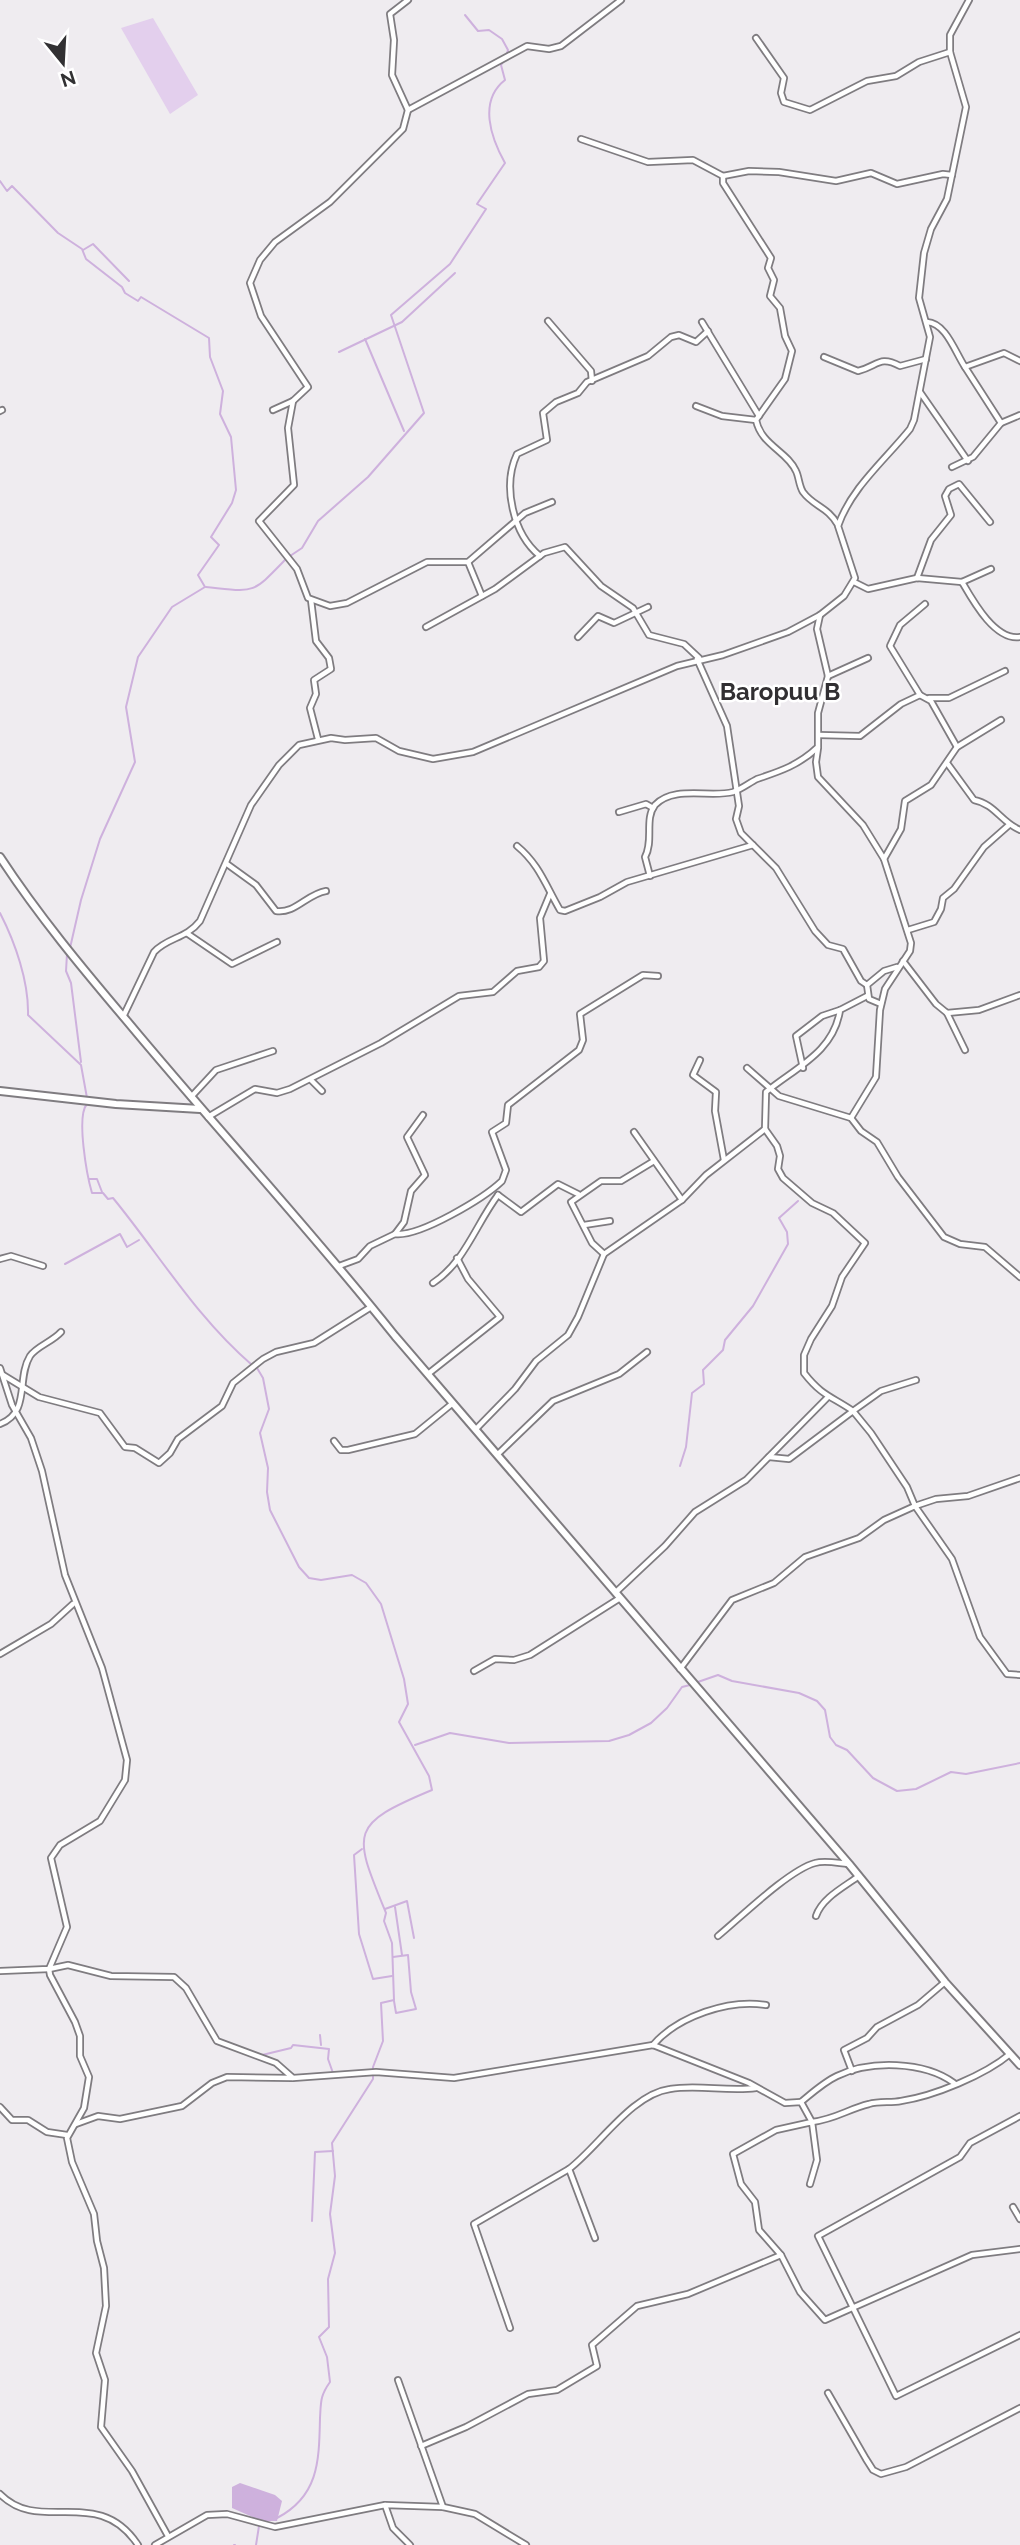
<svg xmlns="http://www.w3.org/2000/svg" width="1020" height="2545" font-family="Raleway,sans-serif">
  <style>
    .green { fill: #e3cfed }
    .water { fill: #ceb1dd }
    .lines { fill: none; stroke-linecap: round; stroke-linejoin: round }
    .stream { stroke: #ceb1dd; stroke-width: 2 }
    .street-casing { stroke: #7f7c80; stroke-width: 8 }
    .secondary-casing { stroke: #7f7c80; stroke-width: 10 }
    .street { stroke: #fff; stroke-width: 4.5 }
    .secondary { stroke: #fff; stroke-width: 6 }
    .labels { text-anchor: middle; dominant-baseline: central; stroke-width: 5; stroke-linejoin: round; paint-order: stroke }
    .quarter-label { font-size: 24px; font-weight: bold; fill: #312f32; stroke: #fff }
  </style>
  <rect width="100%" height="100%" fill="#efecf0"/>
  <polygon class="green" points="153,18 198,95 170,114 121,28"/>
  <polygon class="water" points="240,2483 275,2495 282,2501 277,2521 262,2521 232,2508 232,2487"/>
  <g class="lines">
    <g class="stream">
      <polyline points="465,15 478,31 489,30 502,39 508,50 506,56"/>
      <polyline points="0,181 7,191 12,186 58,233 82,249 86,259 122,287 125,293 138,301 141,297 209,338 210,357 223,391 220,414 231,437 236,490 232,503 211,537 219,545 198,575 205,587 172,607 138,657 126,707 135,762 100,839 81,900 70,948"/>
      <polyline points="83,250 93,244 129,281"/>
      <polyline points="365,339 404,431"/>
      <polyline points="339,352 402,322 455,273"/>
      <path d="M290 556 302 548 318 521 368 477 424 413 391 315 450 264 486 209 477 204 505 163C491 138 478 101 505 80L501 65 504 61"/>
      <path d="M206 587C256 592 251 595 286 559"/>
      <path d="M0 913C15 942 29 982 28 1015L81 1065 87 1098"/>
      <polyline points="67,954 66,971 71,983 81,1062"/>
      <path d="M87 1104C76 1116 87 1176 92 1193H103L108 1199 113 1198C159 1254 196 1317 252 1365"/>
      <polyline points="89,1179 97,1179 102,1192"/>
      <polyline points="65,1264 120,1234 127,1247 139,1240"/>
      <path d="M257 1368 263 1378 269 1409 260 1433 268 1468 267 1492 270 1510 299 1567 309 1578 321 1580 352 1575 366 1583 381 1604 404 1679 408 1704 399 1722 429 1776 432 1790C348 1825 353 1832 386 1913L384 1921 392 1943 394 2000 381 2003 383 2041 373 2067V2079L332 2143 335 2176 330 2214 335 2253 328 2279 329 2327 319 2337 327 2357 330 2382C320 2396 321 2402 320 2418 319 2461 319 2496 277 2518"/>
      <polyline points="680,1466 686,1447 692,1393 704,1384 703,1370 723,1350 725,1340 753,1306 788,1244 787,1232 779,1218 798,1201"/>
      <polyline points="695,1683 718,1675 732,1681 799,1693 817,1701 825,1710 830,1737 836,1745 847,1750 873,1778 897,1791 916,1789 951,1772 966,1774 1020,1763"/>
      <polyline points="415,1745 450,1733 509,1743 609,1741 629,1735 651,1723 667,1708 682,1687 690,1685"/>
      <polyline points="362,1849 354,1855 359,1934 373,1979 392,1976"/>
      <polyline points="395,1907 402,1955"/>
      <polyline points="385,1909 407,1901 414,1938"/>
      <polyline points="393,1957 408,1955 411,1992 416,2009 396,2013 394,2001"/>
      <polyline points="320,2035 321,2045"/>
      <polyline points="258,2056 291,2048 293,2045 329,2049 328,2059 333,2073"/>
      <polyline points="312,2221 315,2152 333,2151"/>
      <polyline points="234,2545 235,2545"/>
      <polyline points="256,2545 259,2526"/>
    </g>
    <g class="street-casing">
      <g id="street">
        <polyline points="756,38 784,78 781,93 784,102 810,110 867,81 896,76 919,62 950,52"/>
        <polyline points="408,110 527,46 549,49 561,46 621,0"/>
        <polyline points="581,139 648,162 693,160 723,176 749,171 779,172 836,181 871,173 897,184 943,174 952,175"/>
        <path d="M723 176V183L771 258 768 268 774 280 770 296 780 308 785 336 792 351 785 379 756 420C761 445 787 451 796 471 799 477 799 486 803 492 813 506 828 507 838 525"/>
        <polyline points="548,321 591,371 592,381"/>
        <polyline points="702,322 759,416"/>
        <path d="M927 322C946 323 955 352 965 367L1004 353 1020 361"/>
        <path d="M824 357 858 371C878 366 879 355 900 366L926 359"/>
        <polyline points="920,392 968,461"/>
        <polyline points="293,401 288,428 294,485 259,521 297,569 308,598 330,606 347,603 427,562 468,562 525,513 552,502"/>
        <polyline points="696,406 722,416 756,420"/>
        <polyline points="273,410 293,401 308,387 261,316 250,283 260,260 275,242 330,202 403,129 408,110 392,75 394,40 390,14 408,0"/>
        <polyline points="0,411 2,410"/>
        <polyline points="1001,423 1020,415"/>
        <polyline points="952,467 973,457 1001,423 965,367"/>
        <path d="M540 556C513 534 502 486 517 454L547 440 543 413 556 402 578 393 587 382 648 356 671 337 679 335 696 342 708 331"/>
        <polyline points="468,562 482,596"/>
        <polyline points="917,578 931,540 951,515 945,496 949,489 959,484 990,522"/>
        <polyline points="854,582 868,589 917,578 962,582 991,569"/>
        <path d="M962 582C973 601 995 641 1020 637"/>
        <polyline points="311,600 316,641 329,658 331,669 314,680 316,694 310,708 318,739"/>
        <polyline points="426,627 495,589 544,553 565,547 601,586 633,608 649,635 684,644 699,658"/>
        <polyline points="578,637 598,616 614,623 648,607"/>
        <polyline points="697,659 727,726 739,806 736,819 741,833 776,868 815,931 828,945 843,949 861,981 867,985"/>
        <polyline points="828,676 868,658"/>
        <polyline points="920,695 890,646 900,625 925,604"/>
        <polyline points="929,698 949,698 1005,671"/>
        <polyline points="819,735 860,736 901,704 920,695 931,701 957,747"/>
        <polyline points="818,748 816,762 818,777 863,825 884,859"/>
        <path d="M947 763 974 800C995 804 1001 822 1020 830"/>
        <polyline points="619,812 646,804 653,808"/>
        <path d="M517 846C539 864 546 886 560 910L565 911 600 897 627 882 753 845"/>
        <path d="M227 864 256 885 276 911C295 914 307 894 326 891"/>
        <path d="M650 876 645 857C654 841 644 819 655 805 674 785 710 798 733 792 742 789 749 783 757 779 781 771 799 765 818 747V713L828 676 817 629 820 615"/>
        <polyline points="908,930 934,922 941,909 943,898 954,889 984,847 1009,825"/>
        <polyline points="188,934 232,964 277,942"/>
        <polyline points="903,961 936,1004 947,1013 979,1010 1020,995"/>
        <polyline points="881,1004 869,999 867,985 884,971 897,967"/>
        <polyline points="947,1013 965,1050"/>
        <path d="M123 1017 154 952C168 937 186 939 200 921L251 805 279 765 299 745 331 738 345 740 376 738 399 751 433 759 473 752 677 666 723 655 788 632 820 615 844 596 855 578 838 526C851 488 885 460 910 429L914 420 930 337 919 298 924 253 931 229 947 199 966 107 950 52V35L969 0"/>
        <polyline points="700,1060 693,1075 716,1092 715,1111 724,1160"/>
        <polyline points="747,1068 779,1096 851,1118 861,1131 877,1142 898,1177 944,1237 960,1244 985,1247 1020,1277"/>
        <polyline points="803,1068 796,1036 822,1016 840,1010"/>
        <polyline points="311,1080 322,1091"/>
        <polyline points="191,1097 216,1070 273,1051"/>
        <polyline points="208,1117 255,1089 277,1093 290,1089 381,1043 459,996 493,992 517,971 539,967 544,961 540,918 550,894"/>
        <polyline points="851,1118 876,1077 880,1010 885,989 910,951 911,943 884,859 901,829 905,801 931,785 957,747 1001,720"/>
        <path d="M765 1129 777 1146 780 1156 778 1169 783 1178 812 1203 833 1213 865 1243 842 1277 832 1306 811 1339 804 1355V1373C822 1396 831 1396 853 1411L881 1391 916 1380"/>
        <polyline points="634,1132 682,1200"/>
        <polyline points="498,1195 521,1212 558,1184 578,1194"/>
        <polyline points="584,1225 610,1221"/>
        <path d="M395 1234C420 1237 484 1198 502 1181L506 1170 492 1132 506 1123 508 1105 579 1050 583 1040 580 1014 643 975 658 976"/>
        <polyline points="604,1254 592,1243 571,1202 601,1181 621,1181 654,1161"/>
        <polyline points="0,1259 11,1256 43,1266"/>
        <polyline points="339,1266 358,1259 370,1246 395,1234 404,1222 411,1191 425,1175 407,1137 423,1115"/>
        <path d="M433 1283C465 1262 476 1224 498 1195"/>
        <polyline points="0,1368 12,1405 31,1438 42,1471 65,1575 102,1668 127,1760 125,1780 100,1821 60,1845 51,1858 67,1927 49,1969 50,1975 75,2022 80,2036 80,2056 89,2077 84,2108 67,2138 72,2162 94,2214 97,2241 104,2268 106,2306 96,2353 105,2380 101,2427 132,2471 168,2536"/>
        <polyline points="428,1374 500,1317 468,1279 457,1258"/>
        <polyline points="3,1375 39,1397 100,1413 125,1447 135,1448 159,1463 170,1453 178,1439 222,1406 233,1383 263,1359 276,1352 314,1343 371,1307"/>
        <path d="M0 1424C31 1412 16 1379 30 1356 37 1346 52 1342 61 1332"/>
        <path d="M476 1429 515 1389 536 1361 568 1335 578 1317 604 1254 682 1200 706 1175 765 1129 766 1092C795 1068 834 1052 840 1010L867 996"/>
        <polyline points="334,1441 341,1450 348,1450 415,1434 453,1403"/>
        <polyline points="498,1454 553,1401 619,1374 647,1352"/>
        <polyline points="769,1457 789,1459 853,1411 871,1433 907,1487 915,1506 952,1559 980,1637 1007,1674 1020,1675"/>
        <polyline points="616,1592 665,1546 695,1512 746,1480 827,1398"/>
        <polyline points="0,1654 51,1624 73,1604"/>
        <polyline points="680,1669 732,1600 774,1583 805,1557 859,1538 884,1520 915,1506 936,1499 968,1496 1020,1478"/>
        <polyline points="474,1671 495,1659 514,1660 530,1655 620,1598"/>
        <path d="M816 1916C822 1898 844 1887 859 1876"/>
        <path d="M718 1936C741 1917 789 1870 815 1863 825 1860 837 1863 848 1864"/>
        <path d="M0 1971 49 1969 68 1965 111 1976 174 1977 186 1988 217 2041 276 2063 293 2078 376 2072 454 2078 653 2045 749 2083 785 2103 801 2102 812 2122C836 2119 848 2109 869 2104 879 2101 891 2103 901 2101 934 2096 985 2075 1010 2054"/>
        <path d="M653 2045C678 2016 729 1999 766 2005"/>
        <polyline points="852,2071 844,2050 867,2038 877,2027 918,2005 945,1982"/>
        <path d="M801 2102C812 2093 824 2082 837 2076 870 2060 924 2061 954 2083"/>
        <polyline points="0,2107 12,2120 28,2120 47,2132 67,2135"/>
        <polyline points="1020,2116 970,2143 960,2157 818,2236 896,2396 1020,2335"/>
        <polyline points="76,2124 98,2116 120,2119 182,2106 212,2083 227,2077 292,2078"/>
        <polyline points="1013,2207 1020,2219"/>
        <path d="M595 2238 569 2169C599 2146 632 2094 670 2089 698 2084 727 2092 756 2088"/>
        <polyline points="781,2255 759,2230 755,2202 741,2184 733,2154 776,2130 812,2122 817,2160 810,2184"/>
        <polyline points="510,2328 474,2224 569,2169"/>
        <polyline points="398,2380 443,2507"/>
        <polyline points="828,2393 866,2459 873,2470 881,2474 906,2467 1020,2408"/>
        <polyline points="421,2446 466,2427 528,2394 557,2390 597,2366 592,2345 637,2306 688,2294 781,2255 800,2292 825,2320 972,2255 1020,2249"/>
        <path d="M0 2494C40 2535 98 2484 138 2545"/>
        <polyline points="385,2505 393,2528 410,2545"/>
        <polyline points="155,2545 207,2515 227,2514 275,2527 385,2505 443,2507 475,2514 526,2545"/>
      </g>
    </g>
    <g class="secondary-casing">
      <g id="secondary">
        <path d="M0 857C38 915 82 968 127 1021 215 1127 309 1228 395 1336L849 1864 945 1982 1020 2065"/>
        <polyline points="0,1091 116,1104 200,1109"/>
      </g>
    </g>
    <use href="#street" class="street"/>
    <use href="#secondary" class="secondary"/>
  </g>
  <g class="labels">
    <g class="quarter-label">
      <text x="780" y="691">Baropuu B</text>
    </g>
  </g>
  <g transform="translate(63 63) rotate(162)" stroke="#ffffff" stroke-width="5" paint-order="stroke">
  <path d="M0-5L12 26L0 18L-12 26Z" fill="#323133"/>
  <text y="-10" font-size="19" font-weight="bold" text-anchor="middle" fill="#323133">N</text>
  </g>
</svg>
